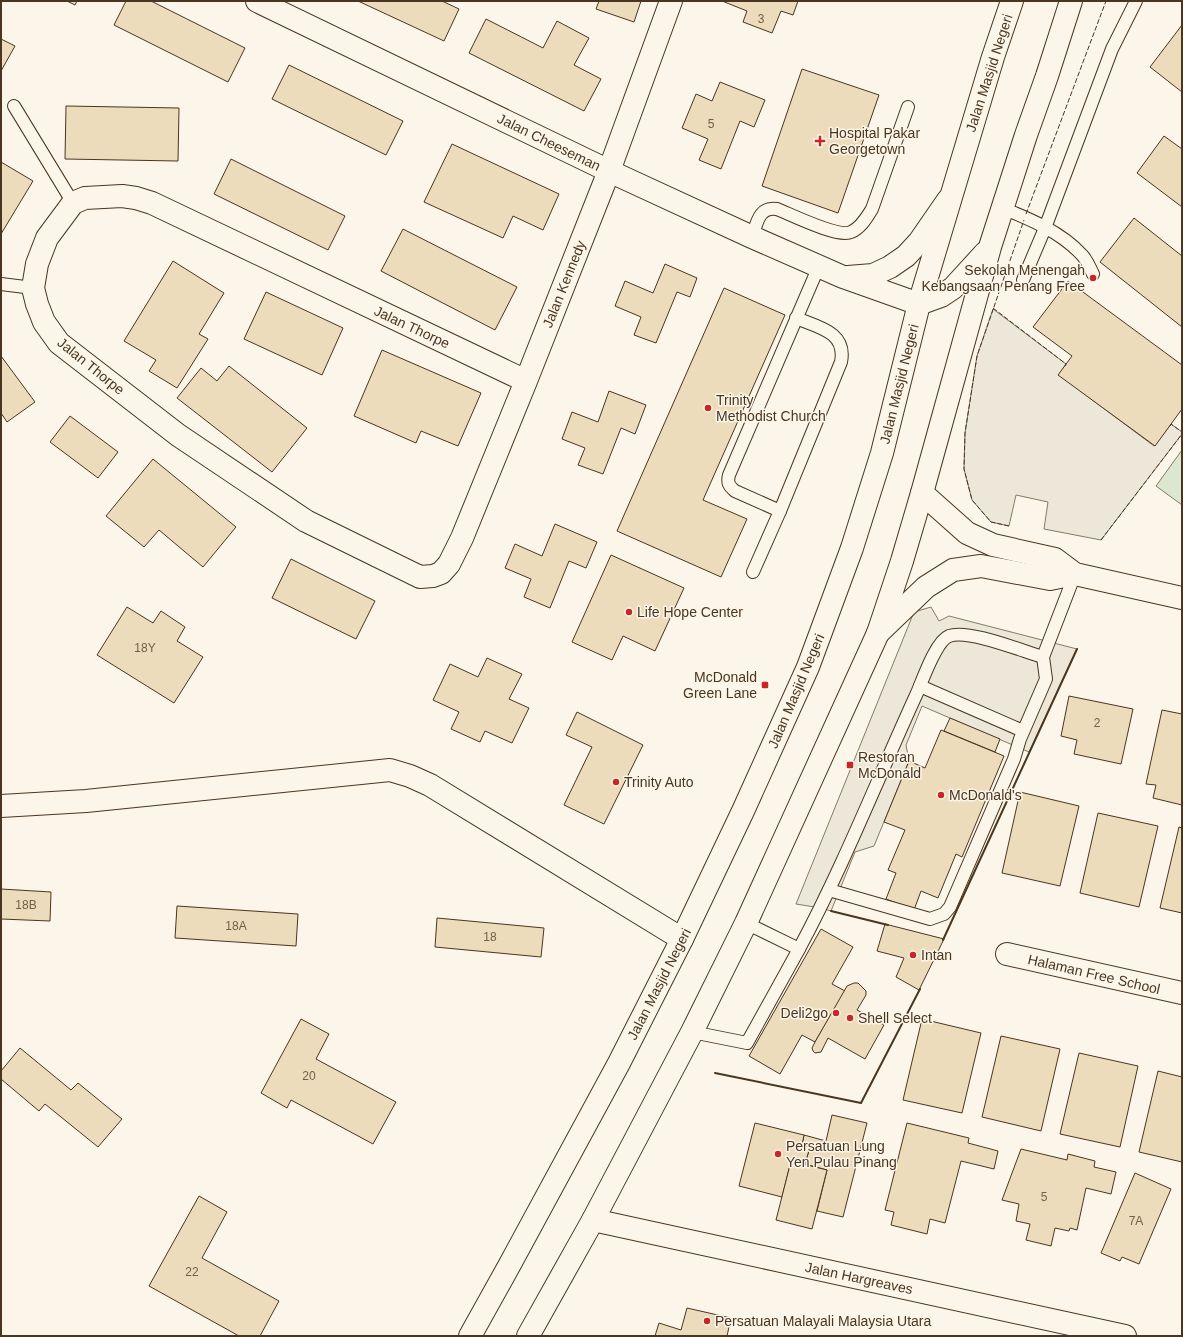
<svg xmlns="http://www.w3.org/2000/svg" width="1183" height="1337" font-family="Helvetica,sans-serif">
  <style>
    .green { fill: #dce7d0; stroke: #887966 }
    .parking { fill: #ede7d9; stroke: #887966 }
    .building { fill: #ecdcbc; stroke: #4a3520 }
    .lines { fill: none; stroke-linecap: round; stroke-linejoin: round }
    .lane-casing { stroke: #4a3520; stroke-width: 14 }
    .street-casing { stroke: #4a3520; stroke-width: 24 }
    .secondary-casing { stroke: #4a3520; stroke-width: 24 }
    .highway-casing { stroke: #4a3520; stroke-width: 24 }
    .lane { stroke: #fbf6e9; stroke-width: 12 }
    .street { stroke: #fbf6e9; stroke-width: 22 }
    .secondary { stroke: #fbf6e9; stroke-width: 22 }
    .highway { stroke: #fbf6e9; stroke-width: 22 }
    .fence { stroke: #4a3520; stroke-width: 1; stroke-dasharray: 5 2; stroke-linecap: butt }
    .wall { stroke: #4a3520; stroke-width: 2 }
    .poi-dot { fill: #c62828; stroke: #fbf6e9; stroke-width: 1.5 }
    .labels { text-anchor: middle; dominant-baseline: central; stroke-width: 3; stroke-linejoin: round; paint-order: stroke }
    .number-label { font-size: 12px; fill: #725f47 }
    .street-label { font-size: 14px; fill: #4a3520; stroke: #fbf6e9 }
    .poi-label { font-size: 14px; fill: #4a3520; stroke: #fbf6e9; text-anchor: start }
  </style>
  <rect width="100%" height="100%" fill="#fbf6e9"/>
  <polygon class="green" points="1182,450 1182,505 1156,486"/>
  <g class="parking">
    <polygon points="993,309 1066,364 1059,375 1154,446 1171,424 1182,432 1182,434 1101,540 1044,529 1048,502 1016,495 1009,526 991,522 972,500 964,469 965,433 977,356"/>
    <polygon points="931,607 939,621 949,616 1077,649 1029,752 922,706 906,745 909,761 874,846 855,852 831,911 821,908 796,904 914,612"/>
  </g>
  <g class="building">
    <polygon points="67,1 77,1 75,5"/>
    <polygon points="126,1 151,1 245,48 228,82 114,25"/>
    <polygon points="358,1 442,1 459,9 444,41"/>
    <polygon points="599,1 641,1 634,22 596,9"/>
    <polygon points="722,1 798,1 793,15 781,11 772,33 743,22 747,11"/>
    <polygon points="486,19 543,48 557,21 589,38 574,65 601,79 584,111 469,53"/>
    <polygon points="1182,25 1182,92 1150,67"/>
    <polygon points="1,39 15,46 1,71"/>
    <polygon points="289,65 403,121 386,155 272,99"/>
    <polygon points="802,69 879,95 838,213 762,186"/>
    <polygon points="720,82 765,100 754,127 740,121 721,169 699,160 708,139 682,128 696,94 712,101"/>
    <polygon points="66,106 179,108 178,161 65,159"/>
    <polygon points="1164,136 1182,149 1182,207 1137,173"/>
    <polygon points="452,144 559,194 543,230 513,216 503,238 424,202"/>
    <polygon points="231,159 345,216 328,250 214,194"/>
    <polygon points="1,162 33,181 1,234"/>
    <polygon points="1134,218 1182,256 1182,327 1100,262"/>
    <polygon points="403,229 517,287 495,330 381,271"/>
    <polygon points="173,261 224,293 199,334 208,339 177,388 149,371 156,360 124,341"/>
    <polygon points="665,264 697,278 690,297 677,292 656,343 634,335 641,317 615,306 625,281 653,293"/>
    <polygon points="1068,281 1182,365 1182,409 1155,446 1058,375 1072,356 1033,327"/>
    <polygon points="724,288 785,315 703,500 747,519 721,577 617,531"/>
    <polygon points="266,292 343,328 322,375 244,339"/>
    <polygon points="382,350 481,393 458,446 421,431 416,443 354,416"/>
    <polygon points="1,356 35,402 7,422 1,413"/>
    <polygon points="229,366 307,428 272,472 177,398 201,368 217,381"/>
    <polygon points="609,391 646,405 635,434 621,428 603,474 578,465 585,448 562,439 572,412 598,422"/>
    <polygon points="70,416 118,452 98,478 50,442"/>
    <polygon points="153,459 236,527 203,567 159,530 144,547 106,516"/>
    <polygon points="555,524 597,542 586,568 569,561 550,608 524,597 531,579 505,568 515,544 542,556"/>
    <polygon points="611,555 684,588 655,651 623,636 612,660 572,642"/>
    <polygon points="291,559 375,601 356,639 272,598"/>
    <polygon points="127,607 153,623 161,611 185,627 177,641 203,657 174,703 97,655"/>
    <polygon points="487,658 522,674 509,699 529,708 512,743 485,731 480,742 451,729 459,712 433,700 450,664 478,677"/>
    <polygon points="1069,696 1133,709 1121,764 1074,754 1077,740 1061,736"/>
    <polygon points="1162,710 1182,714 1182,805 1153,798 1156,785 1146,784"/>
    <polygon points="577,712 643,745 604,824 564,805 592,747 566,735"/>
    <polygon points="950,718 1000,739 995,752 944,731"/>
    <polygon points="941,730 1004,756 962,857 956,854 938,898 921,891 914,910 886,899 896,873 888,870 905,830 884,822 909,761 925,768"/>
    <polygon points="1020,792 1079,806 1060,886 1002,873"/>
    <polygon points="1098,813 1158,826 1139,907 1080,893"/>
    <polygon points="1179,827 1182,828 1182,913 1160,908"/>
    <polygon points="1,889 51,892 50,921 1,919"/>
    <polygon points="177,906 298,914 296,946 175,938"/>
    <polygon points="437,918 544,928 541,957 435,947"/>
    <polygon points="885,924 944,939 919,990 896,977 904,958 877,951"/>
    <polygon points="821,929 853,947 832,984 845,991 815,1042 802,1035 780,1074 749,1056"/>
    <polygon points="854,983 858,983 866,991 866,995 857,1010 884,1025 865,1059 828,1038 821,1052 815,1053 813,1051 812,1048 815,1042 847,986"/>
    <polygon points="301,1019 329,1034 316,1059 396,1102 373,1144 291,1100 287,1108 261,1093"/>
    <polygon points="922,1019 981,1033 962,1113 903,1100"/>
    <polygon points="1001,1036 1060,1049 1041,1131 982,1117"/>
    <polygon points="20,1048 71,1090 78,1083 122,1119 98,1147 45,1104 39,1111 1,1079 1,1071"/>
    <polygon points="1079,1053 1138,1066 1120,1147 1060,1134"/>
    <polygon points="1158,1071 1182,1077 1182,1162 1139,1152"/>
    <polygon points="832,1115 867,1123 843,1217 817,1211 827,1170 805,1164 810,1147 802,1145 804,1135 826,1141"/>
    <polygon points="755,1123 804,1135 802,1145 810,1147 805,1164 791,1161 782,1197 739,1186"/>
    <polygon points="907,1123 969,1138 968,1143 998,1151 994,1169 961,1161 945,1223 930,1219 927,1234 891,1225 894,1212 885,1210"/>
    <polygon points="1021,1149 1067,1160 1068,1154 1095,1161 1094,1167 1116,1172 1111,1194 1086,1188 1077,1230 1070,1228 1069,1231 1055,1228 1051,1246 1026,1240 1030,1224 1016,1221 1019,1204 1002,1200"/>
    <polygon points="791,1161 827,1170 812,1229 776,1220"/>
    <polygon points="1135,1173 1171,1189 1139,1264 1122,1257 1120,1261 1101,1253"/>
    <polygon points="199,1196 227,1212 202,1258 279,1301 260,1336 239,1336 149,1286"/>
    <polygon points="687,1308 731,1318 727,1336 655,1336 659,1323 681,1330"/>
  </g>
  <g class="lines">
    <g class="lane-casing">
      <g id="lane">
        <polyline points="14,106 73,203"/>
        <path d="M1002 208C1030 219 1061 232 1082 255 1087 260 1090 268 1093 274"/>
        <path d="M752 237C757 223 759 206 777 209 792 215 838 238 851 232 861 228 867 217 872 209L908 107"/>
        <polyline points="1023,280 1045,228 1112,49 1136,1"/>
        <polyline points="1,284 33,288"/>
        <path d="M780 511 841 362C847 332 818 327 796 318"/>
        <path d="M753 572 780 511 735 491C729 486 727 483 729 475L819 266"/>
        <polyline points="920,686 1023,731"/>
        <polyline points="829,890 930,919 944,914 950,907 1014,759 1020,739 1046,679 1043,657 1075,574"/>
        <path d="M746 923 799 949C843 867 878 778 917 693 923 679 936 641 949 636 969 629 1022 651 1043 657"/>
        <polyline points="692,1032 747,1043 799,949"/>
      </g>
    </g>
    <g class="street-casing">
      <g id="street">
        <polyline points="257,1 609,171 752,237 843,277 919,304"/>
        <polyline points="848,277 873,275 890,267 906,256 919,242 948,200"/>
        <polyline points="526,381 152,203 136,198 122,196 85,198 73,203 47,238 37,264 33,288 37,304 44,322 59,343 178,435 306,521 420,577 433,576 441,573 449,564 462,538 526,381 609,171 671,1"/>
        <polyline points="1,806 86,801 390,770 410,776 430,785 682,939"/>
        <polyline points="1007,954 1182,993"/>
        <polyline points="593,1220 1125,1336"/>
      </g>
    </g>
    <g class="secondary-casing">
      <g id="secondary">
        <polyline points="922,493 967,533 993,545 1055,559 1075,574 1182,598"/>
        <polyline points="878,633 926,587 953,570 981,566 1050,579 1075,574"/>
      </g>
    </g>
    <g class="highway-casing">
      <g id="highway">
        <polyline points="919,304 941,296 953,288 985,253"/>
        <polyline points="470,1336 509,1266 619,1063 682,939 743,811 808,667 852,548 882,453 919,304 993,57 1012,1"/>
        <polyline points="528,1336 593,1220 692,1032 746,923 878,633 902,561 922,493 990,247 1026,135 1047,76 1071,1"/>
      </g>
    </g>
    <use href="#lane" class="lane"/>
    <use href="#street" class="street"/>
    <use href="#secondary" class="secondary"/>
    <use href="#highway" class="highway"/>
    <g class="fence">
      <polyline points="1026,214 1106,1"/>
      <polyline points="993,308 1066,364 1065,366"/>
      <polyline points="1170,426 1171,424 1182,432"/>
      <polyline points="1009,526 991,522 972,500 964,469 965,433 977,356 1024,220"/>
      <polyline points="1101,540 1182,434"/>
    </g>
    <g class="wall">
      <polyline points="831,911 888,925"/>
      <polyline points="943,940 1077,649"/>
      <polyline points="715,1073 861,1103 920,989"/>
    </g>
  </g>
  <g class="poi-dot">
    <path d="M818 135h4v4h4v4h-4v4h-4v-4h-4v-4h4z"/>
    <circle cx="1093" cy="278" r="4"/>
    <circle cx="708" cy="408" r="4"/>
    <circle cx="629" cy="612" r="4"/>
    <rect x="761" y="681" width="8" height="8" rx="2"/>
    <rect x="846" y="761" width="8" height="8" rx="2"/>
    <circle cx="616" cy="782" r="4"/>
    <circle cx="941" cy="795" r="4"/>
    <circle cx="913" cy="955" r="4"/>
    <circle cx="836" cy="1013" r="4"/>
    <circle cx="850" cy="1018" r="4"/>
    <circle cx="778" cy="1154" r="4"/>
    <circle cx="707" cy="1321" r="4"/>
  </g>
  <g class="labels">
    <g class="number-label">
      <text x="761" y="19">3</text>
      <text x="711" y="124">5</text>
      <text x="145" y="648">18Y</text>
      <text x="1097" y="723">2</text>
      <text x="26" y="905">18B</text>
      <text x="236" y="926">18A</text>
      <text x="490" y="937">18</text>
      <text x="309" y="1076">20</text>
      <text x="1044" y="1197">5</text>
      <text x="1136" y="1221">7A</text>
      <text x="192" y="1272">22</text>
    </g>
    <g class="street-label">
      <text transform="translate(989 73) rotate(-72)">Jalan Masjid Negeri</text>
      <text transform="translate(549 142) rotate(26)">Jalan Cheeseman</text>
      <text transform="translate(564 284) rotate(-68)">Jalan Kennedy</text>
      <text transform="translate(412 327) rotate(25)">Jalan Thorpe</text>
      <text transform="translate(91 366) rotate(39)">Jalan Thorpe</text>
      <text transform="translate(899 384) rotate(-76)">Jalan Masjid Negeri</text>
      <text transform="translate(796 691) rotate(-67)">Jalan Masjid Negeri</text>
      <text transform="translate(1094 974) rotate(13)">Halaman Free School</text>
      <text transform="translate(659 984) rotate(-63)">Jalan Masjid Negeri</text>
      <text transform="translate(859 1278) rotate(12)">Jalan Hargreaves</text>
    </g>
    <g class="poi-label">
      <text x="829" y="133">Hospital Pakar<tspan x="829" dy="16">Georgetown</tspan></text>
      <text x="1085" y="270" text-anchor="end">Sekolah Menengah<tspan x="1085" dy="16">Kebangsaan Penang Free</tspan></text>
      <text x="716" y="400">Trinity<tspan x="716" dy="16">Methodist Church</tspan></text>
      <text x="637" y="612">Life Hope Center</text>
      <text x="757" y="677" text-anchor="end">McDonald<tspan x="757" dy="16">Green Lane</tspan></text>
      <text x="858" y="757">Restoran<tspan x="858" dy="16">McDonald</tspan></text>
      <text x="624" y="782">Trinity Auto</text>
      <text x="949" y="795">McDonald's</text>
      <text x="921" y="955">Intan</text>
      <text x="828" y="1013" text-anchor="end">Deli2go</text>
      <text x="858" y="1018">Shell Select</text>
      <text x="786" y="1146">Persatuan Lung<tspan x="786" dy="16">Yen Pulau Pinang</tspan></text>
      <text x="715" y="1321">Persatuan Malayali Malaysia Utara</text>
    </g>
  </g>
  <rect width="1183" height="1337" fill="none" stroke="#4a3520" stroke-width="4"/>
</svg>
